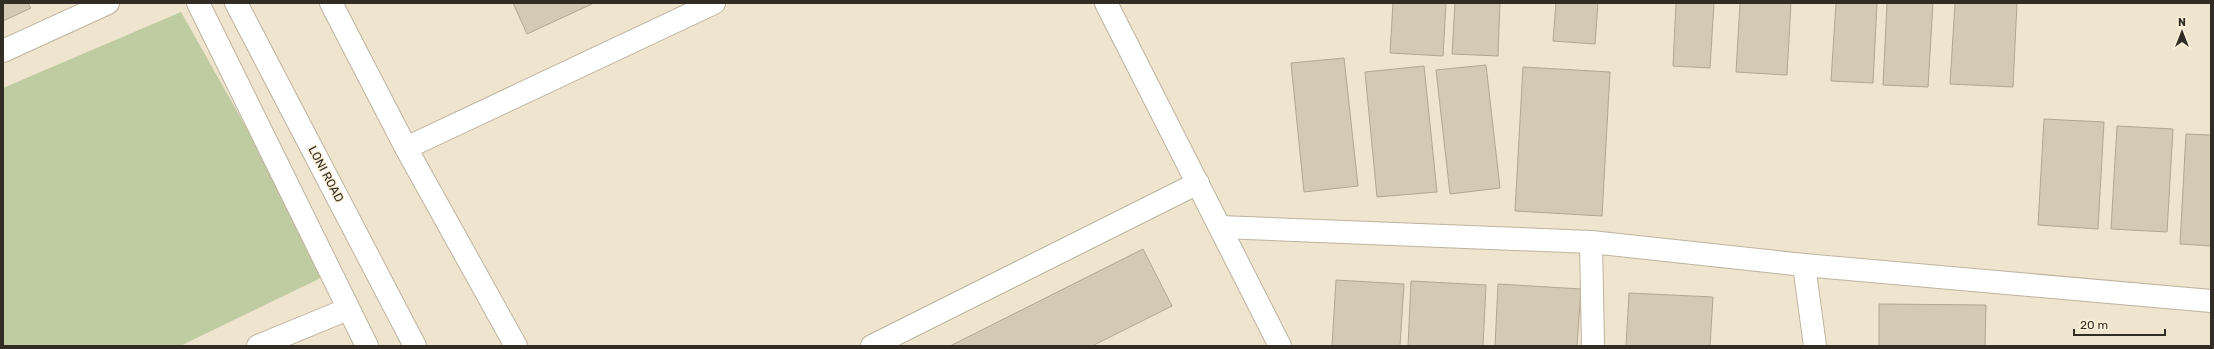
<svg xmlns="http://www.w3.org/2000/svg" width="2214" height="349" font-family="Rubik,sans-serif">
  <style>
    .green { fill: #bfcba0 }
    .building { fill: #d4c9b3; stroke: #b1a691 }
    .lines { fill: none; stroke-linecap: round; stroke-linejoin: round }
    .minor-casing { stroke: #beb39e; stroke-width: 24 }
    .minor { stroke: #fff; stroke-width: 22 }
    .labels { text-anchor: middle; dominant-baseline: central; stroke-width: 3; stroke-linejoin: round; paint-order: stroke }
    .street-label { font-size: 12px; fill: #312d24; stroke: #fdf1da }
  </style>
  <rect width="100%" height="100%" fill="#efe4cd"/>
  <polygon class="green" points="181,12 329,274 180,346 3,346 3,88"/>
  <g class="building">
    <polygon points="3,3 28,3 31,8 3,21"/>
    <polygon points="513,3 594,3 527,34"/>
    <polygon points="1393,3 1446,3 1443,56 1390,53"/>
    <polygon points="1455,3 1500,3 1498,56 1452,54"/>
    <polygon points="1556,3 1598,3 1595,44 1553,41"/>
    <polygon points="1676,3 1714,3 1710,68 1673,66"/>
    <polygon points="1740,3 1791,3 1787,75 1736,72"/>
    <polygon points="1836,3 1877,3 1873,83 1831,81"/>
    <polygon points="1887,3 1933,3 1928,87 1883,85"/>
    <polygon points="1955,3 2017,3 2013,87 1950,84"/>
    <polygon points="1344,58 1358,186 1304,192 1291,63"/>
    <polygon points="1486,65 1500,188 1450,194 1436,70"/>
    <polygon points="1424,66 1437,192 1377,197 1365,72"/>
    <polygon points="1523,67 1610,72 1602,216 1515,211"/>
    <polygon points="2044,119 2104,122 2098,229 2038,225"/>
    <polygon points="2117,126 2173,129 2167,232 2111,229"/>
    <polygon points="2186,134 2211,135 2211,246 2180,244"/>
    <polygon points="1143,249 1172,306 1092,346 950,346"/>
    <polygon points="1336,280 1404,284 1400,346 1332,346"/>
    <polygon points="1411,281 1486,285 1483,346 1408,346"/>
    <polygon points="1498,284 1581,289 1577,346 1495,346"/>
    <polygon points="1629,293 1713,297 1710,346 1626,346"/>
    <polygon points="1879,304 1986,305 1985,346 1879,346"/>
  </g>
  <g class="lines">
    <g class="minor-casing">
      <g id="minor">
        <polyline points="198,3 367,346"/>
        <polyline points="236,3 415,346"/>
        <polyline points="331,3 406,148 516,346"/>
        <polyline points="1106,3 1280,346"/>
        <polyline points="3,51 108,3"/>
        <polyline points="406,148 714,3"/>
        <polyline points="1220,227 1591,242 1804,265 2211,301"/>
        <polyline points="1591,242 1593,346"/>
        <polyline points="1804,265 1815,346"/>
        <polyline points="258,346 348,309"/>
        <polyline points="872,346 1198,183"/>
      </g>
    </g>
    <use href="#minor" class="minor"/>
  </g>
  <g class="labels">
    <g class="street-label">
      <text transform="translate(326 174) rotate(62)">LONI ROAD</text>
    </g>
  </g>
  <rect width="2214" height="349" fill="none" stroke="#312d24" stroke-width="8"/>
  <g transform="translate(2182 32)" stroke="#fdf1da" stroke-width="3" paint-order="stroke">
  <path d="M0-3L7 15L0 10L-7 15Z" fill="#312d24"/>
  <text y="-6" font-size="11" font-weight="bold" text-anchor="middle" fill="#312d24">N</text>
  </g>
  <path d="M2074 329v6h91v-6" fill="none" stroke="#312d24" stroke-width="2"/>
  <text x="2080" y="329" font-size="12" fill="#312d24" stroke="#fdf1da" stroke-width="3" paint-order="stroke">20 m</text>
</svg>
